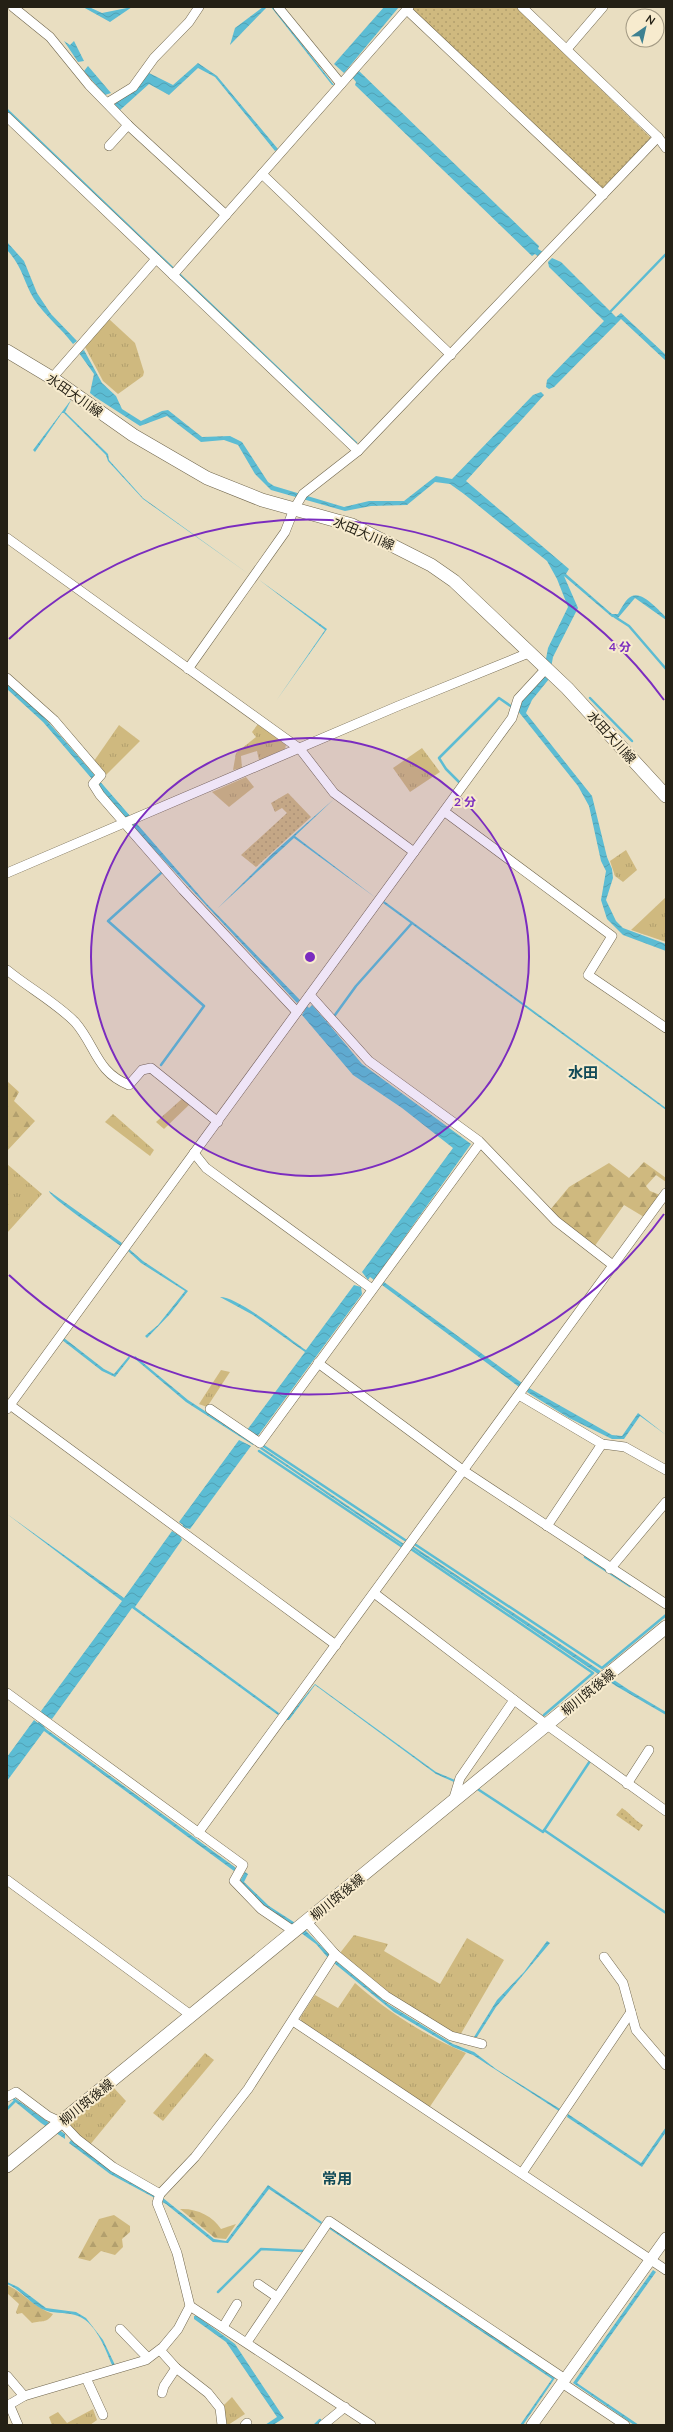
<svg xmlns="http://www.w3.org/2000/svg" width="673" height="2432" font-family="Lato,'Noto Sans JP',sans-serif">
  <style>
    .grass { fill: url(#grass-tufts) }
    .forest { fill: url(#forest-firs) }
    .park { fill: url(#park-dots) }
    .water { fill: url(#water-waves) }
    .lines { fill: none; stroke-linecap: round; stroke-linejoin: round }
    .stream { stroke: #5cbcd3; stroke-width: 2.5 }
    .minor-casing { stroke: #71674e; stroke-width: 10 }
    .tertiary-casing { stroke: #71674e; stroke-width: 12 }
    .secondary-casing { stroke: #71674e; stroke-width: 14 }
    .minor { stroke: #fff; stroke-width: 9 }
    .tertiary { stroke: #fff; stroke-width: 11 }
    .secondary { stroke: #fff; stroke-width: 13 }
    .ring { fill: none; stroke: #7b2cbf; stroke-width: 2 }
    .labels { text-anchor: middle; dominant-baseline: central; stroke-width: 4; stroke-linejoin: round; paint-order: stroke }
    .street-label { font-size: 13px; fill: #242015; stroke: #f7ebce }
    .quarter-label { font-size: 15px; font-weight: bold; fill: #114a57; stroke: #f7ebce }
    .centre { fill: #7b2cbf; stroke: #f7ebce; stroke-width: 2 }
    .ring-label { font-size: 12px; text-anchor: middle; font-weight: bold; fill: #7b2cbf; stroke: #f7ebce; stroke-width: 4; stroke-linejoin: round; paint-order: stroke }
  </style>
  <defs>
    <pattern id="grass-tufts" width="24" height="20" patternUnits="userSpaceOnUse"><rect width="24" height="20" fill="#cfb97f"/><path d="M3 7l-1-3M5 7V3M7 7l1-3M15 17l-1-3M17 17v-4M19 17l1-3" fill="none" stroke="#b29f6d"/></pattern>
    <pattern id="forest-firs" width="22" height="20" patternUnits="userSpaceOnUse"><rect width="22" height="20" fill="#cfb97f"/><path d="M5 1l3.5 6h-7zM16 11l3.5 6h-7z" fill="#b29f6d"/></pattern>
    <pattern id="park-dots" width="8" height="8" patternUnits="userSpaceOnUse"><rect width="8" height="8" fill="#cfb97f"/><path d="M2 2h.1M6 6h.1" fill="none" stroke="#b29f6d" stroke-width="1.8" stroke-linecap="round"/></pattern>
    <pattern id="water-waves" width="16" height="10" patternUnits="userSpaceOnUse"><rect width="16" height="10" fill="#5cbcd3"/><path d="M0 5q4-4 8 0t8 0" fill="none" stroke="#50a1b4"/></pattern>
  </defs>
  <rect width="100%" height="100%" fill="#e9dec1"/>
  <g class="grass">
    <polygon points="109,319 135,343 144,372 143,376 118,394 103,381 84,345"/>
    <polygon points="258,724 286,745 285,749 259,760 257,751 241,756 242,768 233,770 236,753 256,737 252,732"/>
    <polygon points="119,725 140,741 106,775 94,761"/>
    <polygon points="422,748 440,772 410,792 393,768"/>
    <polygon points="246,777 254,787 229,807 212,792"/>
    <polygon points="626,850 637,870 623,882 615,876 610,861"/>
    <polygon points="666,897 666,942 631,930"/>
    <polygon points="184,1097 191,1103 164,1129 156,1122"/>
    <polygon points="113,1114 154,1150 150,1156 105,1122"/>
    <polygon points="7,1164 42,1194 7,1233"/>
    <polygon points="221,1370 230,1372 207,1407 199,1404"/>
    <polygon points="354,1935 388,1944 384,1951 440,1984 467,1938 504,1960 459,2037 405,2006 340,1953"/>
    <path d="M355 1983C388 2012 426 2036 466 2053L429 2108 303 2024 300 2018 315 1995 338 2008Z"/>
    <polygon points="205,2053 214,2060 163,2121 153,2113"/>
    <polygon points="113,2087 126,2101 89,2146 70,2127 70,2124"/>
    <polygon points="232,2397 245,2414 228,2425 224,2425 222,2407"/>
    <polygon points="93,2409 97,2420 90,2425 52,2425 49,2417 58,2412 67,2423"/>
  </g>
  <g class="forest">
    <polygon points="7,1081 19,1092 14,1101 35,1121 7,1151"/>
    <polygon points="644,1162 666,1178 666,1182 656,1175 646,1186 650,1191 660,1195 644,1217 624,1205 594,1247 564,1224 550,1210 569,1187 609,1163 629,1178"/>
    <path d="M180 2209C196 2208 213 2216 221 2229L236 2224 226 2239 215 2238Z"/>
    <polygon points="114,2215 130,2226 130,2232 122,2239 123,2247 115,2255 101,2251 90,2261 78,2258 99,2219"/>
    <path d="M7 2285C24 2293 35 2308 53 2314 46 2324 42 2320 32 2323L22 2313 17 2314 16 2312 19 2304 7 2293Z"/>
  </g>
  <g class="park">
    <polygon points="414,7 516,7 652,139 603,191 412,9"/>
    <polygon points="288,793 311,817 256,867 241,855 287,813 282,808 275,812 271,803"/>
    <path d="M622 1808C630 1813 634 1820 643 1825L639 1831 616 1815Z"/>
  </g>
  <g class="water">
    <polygon points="83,7 89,7 102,13 132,7 110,22"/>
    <polygon points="263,7 267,7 230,45 235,28"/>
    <polygon points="271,7 273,7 334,85 332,85"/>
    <polygon points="384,7 399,7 344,73 334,64"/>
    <polygon points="64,41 70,45 74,41 84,61 78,62"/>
    <polygon points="198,63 217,76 278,149 275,151 215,77 198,68 169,95 149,84 119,111 114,106 118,99 149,73 173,85"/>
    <polygon points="88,66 111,93 105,95 102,92 84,71"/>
    <polygon points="358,70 539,246 538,249 543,252 539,257 535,254 532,256 355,85 356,82 352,77"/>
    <path d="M7 242 24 261 37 293 51 314 77 341 73 344C61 328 45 316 34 299 23 281 23 267 7 250Z"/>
    <polygon points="552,258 561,262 616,317 621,313 666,355 666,361 621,319 554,387 549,389 546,387 547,380 604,321 549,267 548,262"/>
    <path d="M84 350 102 383 116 396 122 409 141 421 162 411 168 410 202 437 230 436 242 442 268 482 274 486 344 507 369 501H404L436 476 452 479 533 395 541 392 544 395 466 481 569 569 566 574 612 614H618C621 609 626 598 632 596 643 591 659 611 666 617V620L635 598 618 618 612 617 564 576 578 608 553 657 549 679 532 700 526 713 592 796 607 857 612 869 613 878 606 900 616 921 623 928 666 944V951L623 935 607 919 601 900 606 871 601 861 589 806 578 786 518 711 520 699 543 675 548 648 568 607 557 579 547 561 464 494 450 484 435 482 407 505 371 506 345 511 271 490 255 474 238 445 224 440 201 442 167 416 140 426 95 397 90 393 94 374 79 353Z"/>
    <polygon points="71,400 65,412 108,454 109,460 143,498 250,575 143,499 108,461 106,455 64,413 62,413 35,452 33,450"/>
    <polygon points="258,579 327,629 276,701 325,630"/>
    <polygon points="7,684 43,716 206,903 300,1000 297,1003 135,829 43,722 7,689"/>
    <polygon points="334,799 295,836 376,898 294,838 218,908 273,853"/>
    <polygon points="384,901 666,1108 666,1110 383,903"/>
    <polygon points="312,1005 326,1021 328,1020 327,1022 362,1064 471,1144 374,1280 370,1277 368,1280 362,1272 453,1148 402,1108 353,1075 302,1015 307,1006 309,1008"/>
    <path d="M49 1191 122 1243 121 1246C110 1238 50 1198 49 1191Z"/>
    <polygon points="129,1249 143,1261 188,1291 170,1314 147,1338 145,1336 158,1325 185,1291 141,1263 128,1251"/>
    <polygon points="384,1282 522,1383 519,1387 382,1285"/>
    <path d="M354 1285 361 1287 362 1294 257 1437 247 1430 305 1352 253 1315 220 1297C239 1297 288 1338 306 1350Z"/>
    <polygon points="64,1338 104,1369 114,1374 129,1356 130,1358 115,1377 102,1371 62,1340"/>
    <polygon points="135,1356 188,1400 254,1443 253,1445 186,1402 134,1358"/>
    <polygon points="529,1388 612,1435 622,1436 638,1413 666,1435 640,1416 624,1439 612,1439 569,1418 527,1392"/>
    <polygon points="239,1440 251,1446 190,1529 182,1527 183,1525 179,1522"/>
    <polygon points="260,1446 404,1544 413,1546 629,1690 666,1712 666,1715 616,1686 412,1548 402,1545 259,1448"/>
    <polygon points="7,1514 124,1598 172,1531 180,1536 182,1540 135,1607 279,1713 278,1715 132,1608 52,1719 43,1715 41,1711 122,1601"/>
    <polygon points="315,1684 436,1772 455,1780 454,1782 436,1774 315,1685 289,1720 286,1720"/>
    <polygon points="34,1720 38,1723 39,1721 46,1729 236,1868 234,1871 44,1731 7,1781 7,1757"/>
    <polygon points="245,1872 248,1874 244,1882 269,1906 303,1928 336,1961 388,2004 453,2044 474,2052 496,2069 560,2109 559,2111 473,2055 453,2047 394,2012 329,1959 316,1944 266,1907 241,1885 240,1881"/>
    <polygon points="547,1941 550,1943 496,2007 477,2037 474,2037 497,2000 524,1972"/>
    <polygon points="13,2097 65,2134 65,2139 41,2123 13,2100"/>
    <polygon points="568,2114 641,2163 666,2127 666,2132 642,2167 567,2117"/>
    <polygon points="71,2140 115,2173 163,2198 214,2239 226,2241 268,2185 322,2222 321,2224 269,2189 228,2243 213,2242 166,2204 110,2174 69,2143"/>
    <polygon points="329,2226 555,2378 523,2425 520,2425 552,2379 328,2228"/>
    <polygon points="653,2270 656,2272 577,2383 639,2425 634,2425 573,2383"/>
    <path d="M7 2282 18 2287 46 2308 76 2312 86 2318 103 2340 115 2365H112C105 2348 95 2320 75 2315 64 2312 52 2314 42 2309 29 2302 21 2290 7 2284Z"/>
    <polygon points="194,2316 197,2316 235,2344 284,2418 273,2425 265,2425 277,2417 226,2342 194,2319"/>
  </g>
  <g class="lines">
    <g class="stream">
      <polyline points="7,110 356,443"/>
      <polyline points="610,312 666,254"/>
      <polyline points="615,617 629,626 666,669"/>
      <polyline points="590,698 632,741"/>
      <polyline points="459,782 446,769 439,758 499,698 512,707"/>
      <polyline points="335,1015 356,986 412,923"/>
      <polyline points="161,1065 204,1006 108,921 161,873"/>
      <polyline points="262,1445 408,1542"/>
      <polyline points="259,1451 401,1546 411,1549 593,1673 544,1715"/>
      <polyline points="413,1543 602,1668 666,1615"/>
      <polyline points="585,1557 630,1586"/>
      <polyline points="476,1788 543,1832 590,1761"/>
      <polyline points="544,1830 666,1913"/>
      <polyline points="7,2109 15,2101"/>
      <polyline points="218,2292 261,2249 304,2251"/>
      <polyline points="315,2425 320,2420"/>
    </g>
    <g class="minor-casing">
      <g id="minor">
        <polyline points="13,7 50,37 89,85 128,125 226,215"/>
        <polyline points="278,7 341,84"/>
        <polyline points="522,7 658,137 666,148"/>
        <polyline points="407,10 603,195"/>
        <polyline points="567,49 603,7"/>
        <polyline points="107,103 133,87 154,58 189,22 199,7"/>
        <polyline points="7,117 358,451"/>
        <polyline points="109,146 128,125"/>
        <polyline points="262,174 451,355"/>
        <polyline points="173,275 409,7"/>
        <polyline points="52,378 156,259"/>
        <polyline points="7,538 300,749 334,793 414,852"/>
        <polyline points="188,669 285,532 294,509 303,494 358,451 658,137"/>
        <polyline points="7,678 54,720 101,775 93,784 100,795 183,890 297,1012"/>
        <polyline points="445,812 612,936 588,975 666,1028"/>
        <polyline points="7,873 398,706 531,652"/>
        <path d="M7 970C29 988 55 1002 75 1022 96 1046 96 1072 129 1085L142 1070 151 1068 218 1122"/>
        <polyline points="310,995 369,1061 479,1141 556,1221 614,1266"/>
        <polyline points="194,1153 206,1168 372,1289"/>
        <polyline points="318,1363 464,1471 666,1604"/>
        <polyline points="519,1395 602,1444 625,1447 666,1470"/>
        <polyline points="10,1405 336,1645"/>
        <polyline points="7,1409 512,718 518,699 542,673"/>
        <polyline points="210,1409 260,1443 480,1143"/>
        <polyline points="547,1526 602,1444"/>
        <polyline points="610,1569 666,1502"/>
        <polyline points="374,1593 547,1725 666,1811"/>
        <polyline points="7,1693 243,1865 234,1881 261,1909 295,1932"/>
        <polyline points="627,1784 649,1750"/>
        <polyline points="453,1801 460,1778 514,1700"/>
        <polyline points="198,1833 666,1193"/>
        <polyline points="7,1880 192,2016"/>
        <polyline points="307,1922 335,1954 386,1996 451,2036 482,2044"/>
        <polyline points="604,1957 623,1983 636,2030 666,2065"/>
        <polyline points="293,2021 666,2270"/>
        <polyline points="7,2097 16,2092 48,2116 61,2122 77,2139 113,2167 160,2194"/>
        <polyline points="522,2173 631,2012"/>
        <polyline points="258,2284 277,2297"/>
        <polyline points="190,2306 371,2425"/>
        <polyline points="223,2327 237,2304"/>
        <polyline points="120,2329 148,2358"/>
        <polyline points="247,2342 329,2221 565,2379"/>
        <polyline points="160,2350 176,2368 208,2393 220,2408 222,2425"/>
        <polyline points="7,2376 24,2396"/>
        <polyline points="86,2378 103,2415"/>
        <polyline points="562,2383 625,2425"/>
        <polyline points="162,2393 164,2386 176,2368"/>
        <polyline points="9,2404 18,2425"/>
        <polyline points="7,2406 24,2396 146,2360 163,2347 178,2329 190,2306 177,2253 157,2203 160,2194 195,2157 248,2089 335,1954"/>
        <polyline points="245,2425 247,2423"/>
        <polyline points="323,2425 345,2407"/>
      </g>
    </g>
    <g class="tertiary-casing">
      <polyline id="tertiary" points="532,2425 666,2238"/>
    </g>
    <g class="secondary-casing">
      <g id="secondary">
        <polyline points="7,351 52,378 133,435 207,478 262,500 352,525 431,565 454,581 567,688 666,796"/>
        <polyline points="7,2166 666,1627"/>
      </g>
    </g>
    <use href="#minor" class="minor"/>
    <use href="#tertiary" class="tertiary"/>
    <use href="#secondary" class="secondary"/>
  </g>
  <circle cx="310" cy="957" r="219" fill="#7b2cbf" fill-opacity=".12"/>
  <g class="ring">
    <circle cx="310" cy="957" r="219"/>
    <path d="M664 1214A438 438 0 0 1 9 1275M9 639A438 438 0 0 1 664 700"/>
  </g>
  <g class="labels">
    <g class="street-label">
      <text transform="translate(75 395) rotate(35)">水田大川線</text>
      <text transform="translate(364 533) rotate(23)">水田大川線</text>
      <text transform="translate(612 737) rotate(48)">水田大川線</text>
      <text transform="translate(588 1692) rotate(-39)">柳川筑後線</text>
      <text transform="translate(337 1897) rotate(-39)">柳川筑後線</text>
      <text transform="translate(86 2102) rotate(-39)">柳川筑後線</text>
    </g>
    <g class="quarter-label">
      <text x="583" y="1072">水田</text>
      <text x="337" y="2178">常用</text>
    </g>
  </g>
  <circle cx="310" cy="957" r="6" class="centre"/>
  <g class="ring-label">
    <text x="620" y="651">4 分</text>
    <text x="465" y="806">2 分</text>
  </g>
  <rect width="673" height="2432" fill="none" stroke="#242015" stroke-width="16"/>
  <g transform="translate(645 28) rotate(34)"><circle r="19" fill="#f7ebce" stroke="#a39a84"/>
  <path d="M0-3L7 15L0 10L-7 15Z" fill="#3e8191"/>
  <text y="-6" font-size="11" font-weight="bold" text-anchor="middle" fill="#242015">N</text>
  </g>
</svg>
